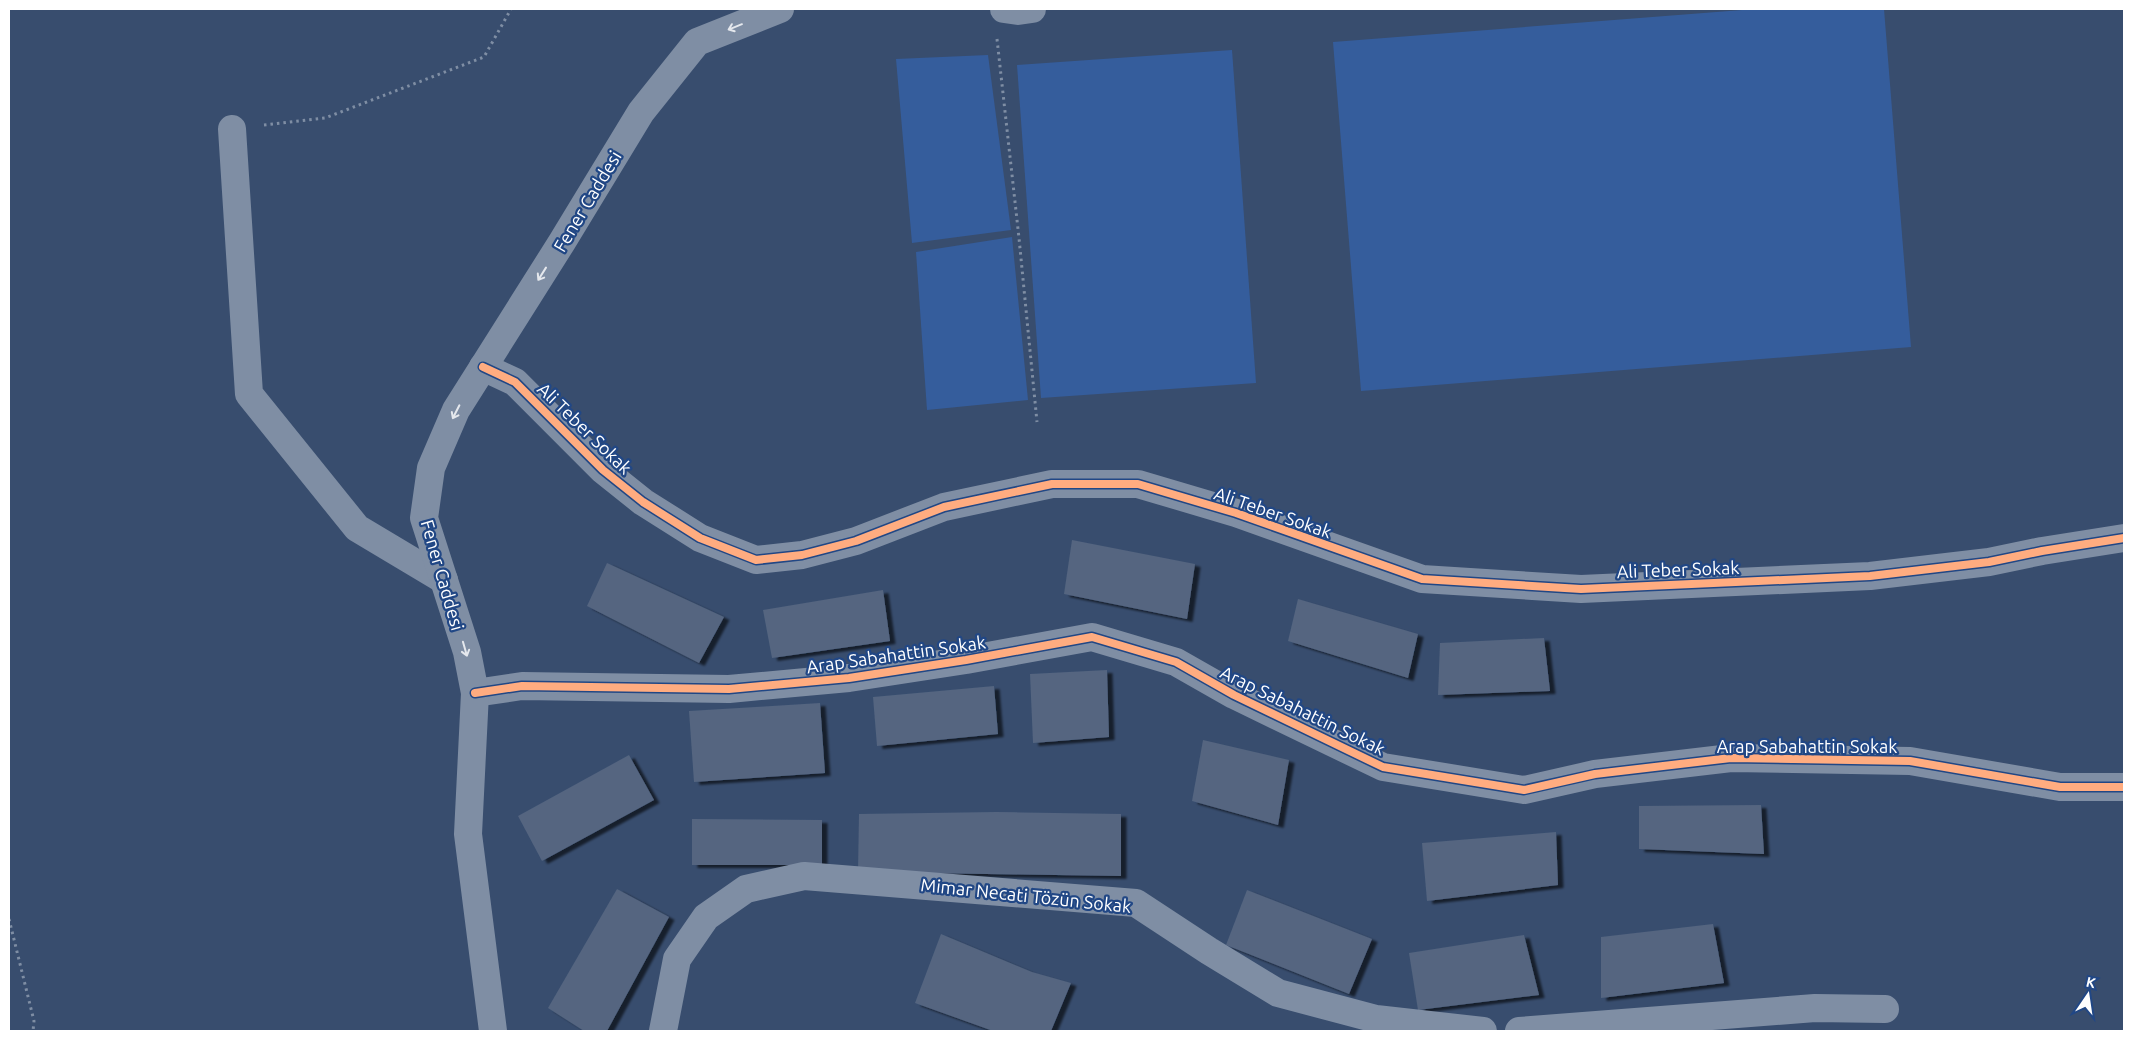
<svg xmlns="http://www.w3.org/2000/svg" width="2133" height="1040" font-family="Ubuntu,sans-serif">
  <style>
    .pitch { fill: #355d9c }
    .building { fill: #546580; filter: url(#shadow) }
    .lines { fill: none; stroke-linecap: round; stroke-linejoin: round }
    .path { stroke: #7f8ea4; stroke-width: 3; stroke-dasharray: 2.5 4; stroke-linecap: butt }
    .street { stroke: #7f8ea4; stroke-width: 28 }
    .cycleway-casing { stroke: #214785; stroke-width: 11 }
    .cycleway { stroke: #ffac80; stroke-width: 8 }
    .oneway { stroke: #e5e8ed }
    .labels { text-anchor: middle; dominant-baseline: central; stroke-width: 4.5; stroke-linejoin: round; paint-order: stroke }
    .street-label { font-size: 18px; fill: #fff; stroke: #214785 }
  </style>
  <defs>
    <filter id="shadow"><feDropShadow dx="5.5" dy="3" stdDeviation="1" flood-color="#0009"/></filter>
  </defs>
  <rect width="100%" height="100%" fill="#384d6e"/>
  <g class="pitch">
    <polygon points="1755,9 1884,9 1911,347 1361,391 1333,42"/>
    <polygon points="1232,50 1256,383 1041,398 1017,65"/>
    <polygon points="988,55 1011,230 912,243 896,59"/>
    <polygon points="1012,237 1028,400 927,410 916,252"/>
  </g>
  <g class="building">
    <polygon points="1072,540 1195,564 1187,619 1064,594"/>
    <polygon points="607,563 724,617 699,663 587,606"/>
    <polygon points="883,590 890,641 772,658 763,610"/>
    <polygon points="1298,599 1418,634 1408,678 1288,641"/>
    <polygon points="1544,638 1550,691 1438,695 1440,643"/>
    <polygon points="1107,670 1109,737 1033,743 1030,674"/>
    <polygon points="994,686 998,734 877,746 873,697"/>
    <polygon points="820,703 825,773 694,782 689,711"/>
    <polygon points="1203,740 1289,760 1278,825 1192,801"/>
    <polygon points="629,755 654,800 542,861 518,816"/>
    <polygon points="1761,805 1764,854 1639,849 1639,806"/>
    <polygon points="996,812 1121,814 1121,876 858,872 859,814"/>
    <polygon points="692,819 822,820 822,865 692,865"/>
    <polygon points="1556,832 1558,885 1427,901 1422,843"/>
    <polygon points="617,889 669,917 607,1031 584,1031 548,1008"/>
    <polygon points="1247,890 1372,939 1349,994 1226,945"/>
    <polygon points="1713,924 1724,983 1601,998 1601,937"/>
    <polygon points="941,934 1032,972 1071,983 1051,1031 993,1031 915,1003"/>
    <polygon points="1524,935 1539,995 1418,1010 1409,953"/>
  </g>
  <g class="lines">
    <g class="path">
      <polyline points="997,39 1019,238 1037,422"/>
      <polyline points="264,125 325,118 484,57 511,9"/>
      <polyline points="9,919 34,1021 33,1031"/>
    </g>
    <g class="street">
      <polyline points="1004,9 1018,11 1032,9"/>
      <polyline points="232,129 249,394 357,528 444,580"/>
      <polyline points="483,367 515,382 603,470 643,502 700,538 756,560 802,555 856,541 944,507 1052,484 1138,484 1236,513 1422,579 1581,589 1870,576 1989,562 2042,551 2124,538"/>
      <polyline points="475,693 522,686 729,689 849,678 966,660 1092,637 1176,662 1234,695 1383,767 1524,790 1595,774 1731,758 1910,761 2060,787 2124,787"/>
      <polyline points="493,1031 468,834 475,693 467,652 424,518 431,468 456,410 562,242 641,112 697,42 780,9"/>
      <polyline points="663,1031 677,959 706,917 746,889 804,876 1136,903 1209,951 1278,993 1376,1019 1483,1031"/>
      <polyline points="1519,1031 1815,1008 1885,1009"/>
    </g>
    <g class="cycleway-casing">
      <g id="cycleway">
        <polyline points="483,367 515,382 603,470 643,502 700,538 756,560 802,555 856,541 944,507 1052,484 1138,484 1236,513 1422,579 1581,589 1870,576 1989,562 2042,551 2124,538"/>
        <polyline points="475,693 522,686 729,689 849,678 966,660 1092,637 1176,662 1234,695 1383,767 1524,790 1595,774 1731,758 1910,761 2060,787 2124,787"/>
      </g>
    </g>
    <use href="#cycleway" class="cycleway"/>
  </g>
  <defs><path id="oneway-shaft" d="M-6 0H5M1.5-3L5.5 0L1.5 3" fill="none" stroke-width="1.6" stroke-linecap="round" stroke-linejoin="round" transform="scale(1.25)"/></defs>
  <g class="oneway">
    <use href="#oneway-shaft" transform="translate(735 27) rotate(158)"/>
    <use href="#oneway-shaft" transform="translate(542 274) rotate(122)"/>
    <use href="#oneway-shaft" transform="translate(456 412) rotate(117)"/>
    <use href="#oneway-shaft" transform="translate(465 649) rotate(74)"/>
  </g>
  <g class="labels">
    <g class="street-label">
      <text transform="translate(587 201) rotate(-59)">Fener Caddesi</text>
      <text transform="translate(585 428) rotate(44)">Ali Teber Sokak</text>
      <text transform="translate(1273 512) rotate(19)">Ali Teber Sokak</text>
      <text transform="translate(1678 569) rotate(-2)">Ali Teber Sokak</text>
      <text transform="translate(443 575) rotate(74)">Fener Caddesi</text>
      <text transform="translate(896 654) rotate(-8)">Arap Sabahattin Sokak</text>
      <text transform="translate(1303 710) rotate(26)">Arap Sabahattin Sokak</text>
      <text x="1807" y="746">Arap Sabahattin Sokak</text>
      <text transform="translate(1026 895) rotate(6)">Mimar Necati Tözün Sokak</text>
    </g>
  </g>
  <rect width="2133" height="1040" fill="none" stroke="#ffffff" stroke-width="20"/>
  <g transform="translate(2088 995) rotate(13)" stroke="#214785" stroke-width="4" paint-order="stroke">
  <path d="M0-4L9 19L0 12L-9 19Z" fill="#ffffff"/>
  <text y="-8" font-size="14" font-weight="bold" text-anchor="middle" fill="#ffffff">K</text>
  </g>
</svg>
